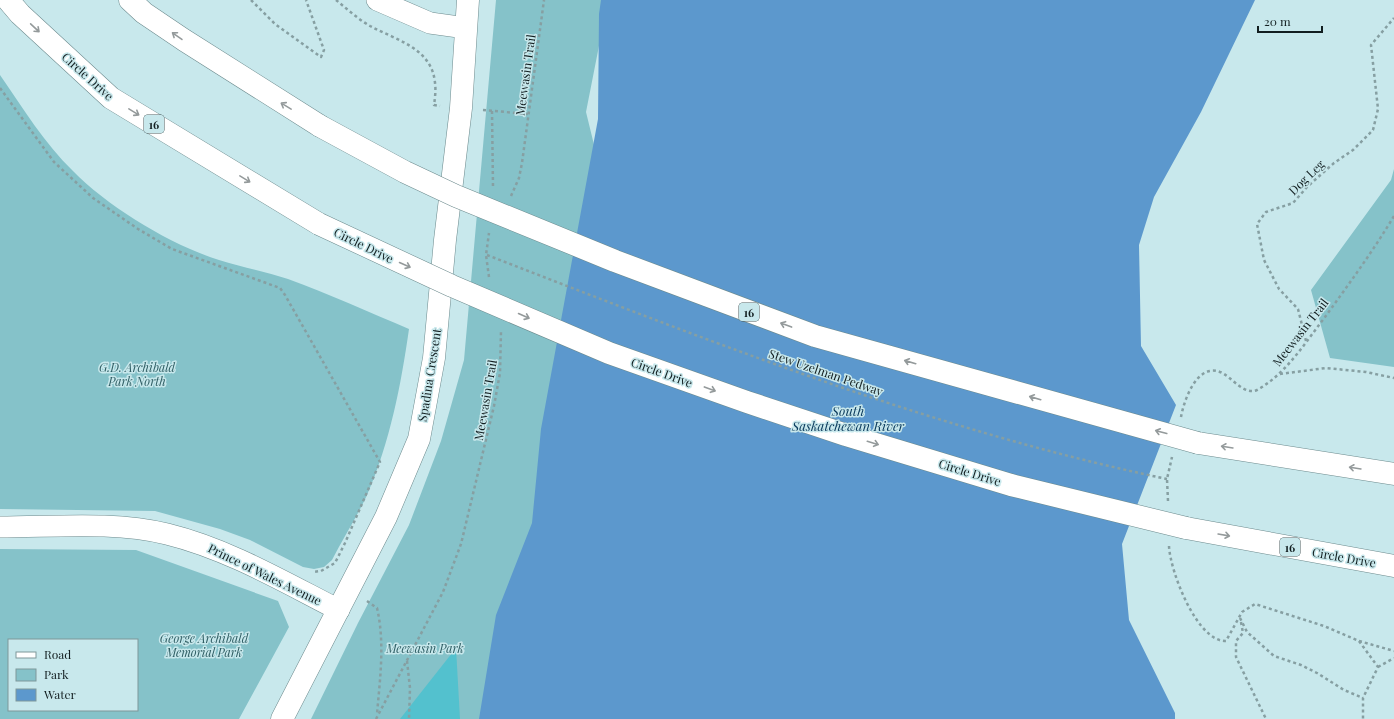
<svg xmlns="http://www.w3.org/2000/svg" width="1394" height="719" font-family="'Playfair Display',serif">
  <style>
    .green { fill: #85c2c9; fill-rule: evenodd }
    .forest { fill: #53c1ce }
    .water { fill: #5c98cd }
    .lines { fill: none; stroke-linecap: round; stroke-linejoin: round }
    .street-casing { stroke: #6c8a8d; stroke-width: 22 }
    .secondary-casing { stroke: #6c8a8d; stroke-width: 23 }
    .highway-casing { stroke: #6c8a8d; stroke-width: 23 }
    .path { stroke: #869fa2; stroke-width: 2.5; stroke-dasharray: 3 3; stroke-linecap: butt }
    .street { stroke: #fff; stroke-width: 21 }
    .secondary { stroke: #fff; stroke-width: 22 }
    .highway { stroke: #fff; stroke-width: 22 }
    .highway-bridge-casing { stroke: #6c8a8d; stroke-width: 23; stroke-linecap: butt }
    .highway-bridge { stroke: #fff; stroke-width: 22 }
    .oneway { stroke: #949a9b }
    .labels { text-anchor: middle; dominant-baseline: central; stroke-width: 3; stroke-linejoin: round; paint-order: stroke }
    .shield { fill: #c8e8ec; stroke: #495b5d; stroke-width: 1 }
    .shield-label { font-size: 11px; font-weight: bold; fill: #121e20 }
    .street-label { font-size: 12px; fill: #121e20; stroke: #c8e8ec }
    .park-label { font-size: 12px; font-style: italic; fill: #2f5e64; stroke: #c8e8ec }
    .water-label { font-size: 13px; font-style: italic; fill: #07375a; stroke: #c8e8ec }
  </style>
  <rect width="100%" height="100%" fill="#c8e8ec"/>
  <g class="green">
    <polygon points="496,0 608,0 586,112 597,157 548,498 492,719 311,719 358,623 409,525 441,441 464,360"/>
    <path d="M0 75C23 108 44 143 73 171 108 207 171 245 219 260 242 267 266 272 288 279 329 294 369 312 409 329 401 385 390 442 367 495 357 517 343 538 332 560L324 567 314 569 303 567 250 540 220 529 155 511 0 509Z"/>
    <polygon points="1394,169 1394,367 1330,358 1311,290 1391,180"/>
    <path d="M0 549 136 550 278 601 289 627 239 719H0ZM9 640H137V710H9Z"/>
  </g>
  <polygon class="forest" points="456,648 460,719 400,719"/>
  <polygon class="water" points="601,0 1255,0 1201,112 1154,197 1139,245 1141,346 1176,405 1122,544 1129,620 1175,713 1175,719 479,719 496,615 532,523 541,429 598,119 599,14"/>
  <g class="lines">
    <g class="street-casing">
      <g id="street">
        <polyline points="377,0 430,23 466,28"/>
        <path d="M0 527C55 527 114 521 167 534 228 549 284 582 339 610"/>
      </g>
    </g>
    <g class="secondary-casing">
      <polyline id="secondary" points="282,719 386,517 419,439 434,358 445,240 461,108 468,0"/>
    </g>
    <g class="highway-casing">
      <g id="highway">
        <polyline points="8,0 20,14 111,98 319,224"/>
        <polyline points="130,0 144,13 184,40 320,126"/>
        <polyline points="1198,443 1394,474"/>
        <polyline points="1186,528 1394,566"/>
      </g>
    </g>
    <g class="path">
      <polyline points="251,0 275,24 321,57 324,50 306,0"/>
      <path d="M336 0C347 9 358 19 370 26 396 40 432 48 435 83 436 90 435 98 434 105L440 106"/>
      <polyline points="0,88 54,162 93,198 138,229 172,249 280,288 285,295 380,462 345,543 335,563 321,571 313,572"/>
      <polyline points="483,110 528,114"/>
      <polyline points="492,111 493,187"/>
      <polyline points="511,196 519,178 522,163 544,0"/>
      <path d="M487 255C709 341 933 430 1167 479"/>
      <polyline points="489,277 486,255 489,233"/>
      <polyline points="1306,341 1298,309 1279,289 1264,260 1257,224 1266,212 1293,203 1308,186 1334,163 1353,150 1373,130 1378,109 1371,45 1394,18"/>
      <polyline points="1280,374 1326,368 1366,372 1394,378"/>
      <path d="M1181 417C1184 400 1197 363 1220 372 1231 376 1244 396 1257 390 1286 374 1305 343 1325 317 1349 284 1373 251 1394 216"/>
      <polyline points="1168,501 1167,479 1172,457"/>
      <path d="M1169 546C1170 571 1197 642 1226 641L1242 612 1255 604 1324 626 1359 641 1378 667 1363 698V719"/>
      <path d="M367 601 377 608C385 642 380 679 377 714"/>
      <polyline points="1240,618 1247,632 1274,656 1301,665 1317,673 1344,690 1363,698"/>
      <polyline points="1241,622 1243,633 1236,641 1236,657 1266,719"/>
      <polyline points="1359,641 1394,651"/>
      <polyline points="407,661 410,688 409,719"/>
      <polyline points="1378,667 1394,658"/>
      <polyline points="376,719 443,592 461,544 494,406 500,373 501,331"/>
    </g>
    <use href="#street" class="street"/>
    <use href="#secondary" class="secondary"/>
    <use href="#highway" class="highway"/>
    <g class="highway-bridge-casing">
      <g id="highway-bridge">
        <polyline points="320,126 405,172 456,196 615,261 815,336 1198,443"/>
        <polyline points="319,224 452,286 609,353 747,402 846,435 1011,485 1186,528"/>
      </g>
    </g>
    <use href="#highway-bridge" class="highway-bridge"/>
  </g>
  <defs><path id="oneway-shaft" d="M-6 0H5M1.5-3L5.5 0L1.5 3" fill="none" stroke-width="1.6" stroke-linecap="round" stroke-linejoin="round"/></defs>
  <g class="oneway">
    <use href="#oneway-shaft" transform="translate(35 28) rotate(43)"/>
    <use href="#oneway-shaft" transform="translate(177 36) rotate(-145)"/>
    <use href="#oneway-shaft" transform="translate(286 106) rotate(-149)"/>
    <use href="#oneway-shaft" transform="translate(134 112) rotate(31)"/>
    <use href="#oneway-shaft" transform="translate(245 179) rotate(31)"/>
    <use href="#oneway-shaft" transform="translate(405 265) rotate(24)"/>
    <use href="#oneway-shaft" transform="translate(524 316) rotate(24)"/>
    <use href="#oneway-shaft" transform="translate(786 325) rotate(-160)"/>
    <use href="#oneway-shaft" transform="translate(910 362) rotate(-164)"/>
    <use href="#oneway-shaft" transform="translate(710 389) rotate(20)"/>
    <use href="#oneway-shaft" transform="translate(1035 398) rotate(-164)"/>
    <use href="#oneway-shaft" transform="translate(1161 432) rotate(-165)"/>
    <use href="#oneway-shaft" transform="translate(873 443) rotate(17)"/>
    <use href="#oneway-shaft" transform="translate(1227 447) rotate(-171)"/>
    <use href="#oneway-shaft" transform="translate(1355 468) rotate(-171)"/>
    <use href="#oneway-shaft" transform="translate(1224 535) rotate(10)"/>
  </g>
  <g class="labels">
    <g class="shield">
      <rect x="144" y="115" width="20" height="18" rx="3"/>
      <rect x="739" y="303" width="20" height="18" rx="3"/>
      <rect x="1280" y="538" width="20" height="18" rx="3"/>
    </g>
    <g class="shield-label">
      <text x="154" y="124">16</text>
      <text x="749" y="312">16</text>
      <text x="1290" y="547">16</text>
    </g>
    <g class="street-label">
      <text transform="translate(525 75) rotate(-82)">Meewasin Trail</text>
      <text transform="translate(88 76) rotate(42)">Circle Drive</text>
      <text transform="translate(1306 177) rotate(-44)">Dog Leg</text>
      <text transform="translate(364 245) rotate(26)">Circle Drive</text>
      <text transform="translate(1300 332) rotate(-52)">Meewasin Trail</text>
      <text transform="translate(662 372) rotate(20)">Circle Drive</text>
      <text transform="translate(826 372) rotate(19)">Stew Uzelman Pedway</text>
      <text transform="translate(429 375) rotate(-81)">Spadina Crescent</text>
      <text transform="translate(485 400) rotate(-80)">Meewasin Trail</text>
      <text transform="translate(970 472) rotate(17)">Circle Drive</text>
      <text transform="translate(1344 557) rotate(10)">Circle Drive</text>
      <text transform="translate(265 574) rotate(26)">Prince of Wales Avenue</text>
    </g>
    <g class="park-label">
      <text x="137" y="367">G.D. Archibald<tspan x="137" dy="14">Park North</tspan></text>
      <text x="204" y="638">George Archibald<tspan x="204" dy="14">Memorial Park</tspan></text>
      <text x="425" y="648">Meewasin Park</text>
    </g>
    <g class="water-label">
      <text x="848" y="410">South<tspan x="848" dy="15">Saskatchewan River</tspan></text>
    </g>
  </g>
  <rect x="8" y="639" width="130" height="72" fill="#c8e8ec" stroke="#7f979a"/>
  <rect x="16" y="652" width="20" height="6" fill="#ffffff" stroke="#7f979a"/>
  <text x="44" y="659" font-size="12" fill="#121e20">Road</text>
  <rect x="16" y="669" width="20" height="12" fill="#85c2c9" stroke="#7f979a"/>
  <text x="44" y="679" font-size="12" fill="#121e20">Park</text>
  <rect x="16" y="689" width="20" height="12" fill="#5c98cd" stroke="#7f979a"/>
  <text x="44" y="699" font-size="12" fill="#121e20">Water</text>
  <path d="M1258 26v6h64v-6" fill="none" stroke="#121e20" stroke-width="2"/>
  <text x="1264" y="26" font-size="12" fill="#121e20" stroke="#c8e8ec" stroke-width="3" paint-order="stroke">20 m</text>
</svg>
